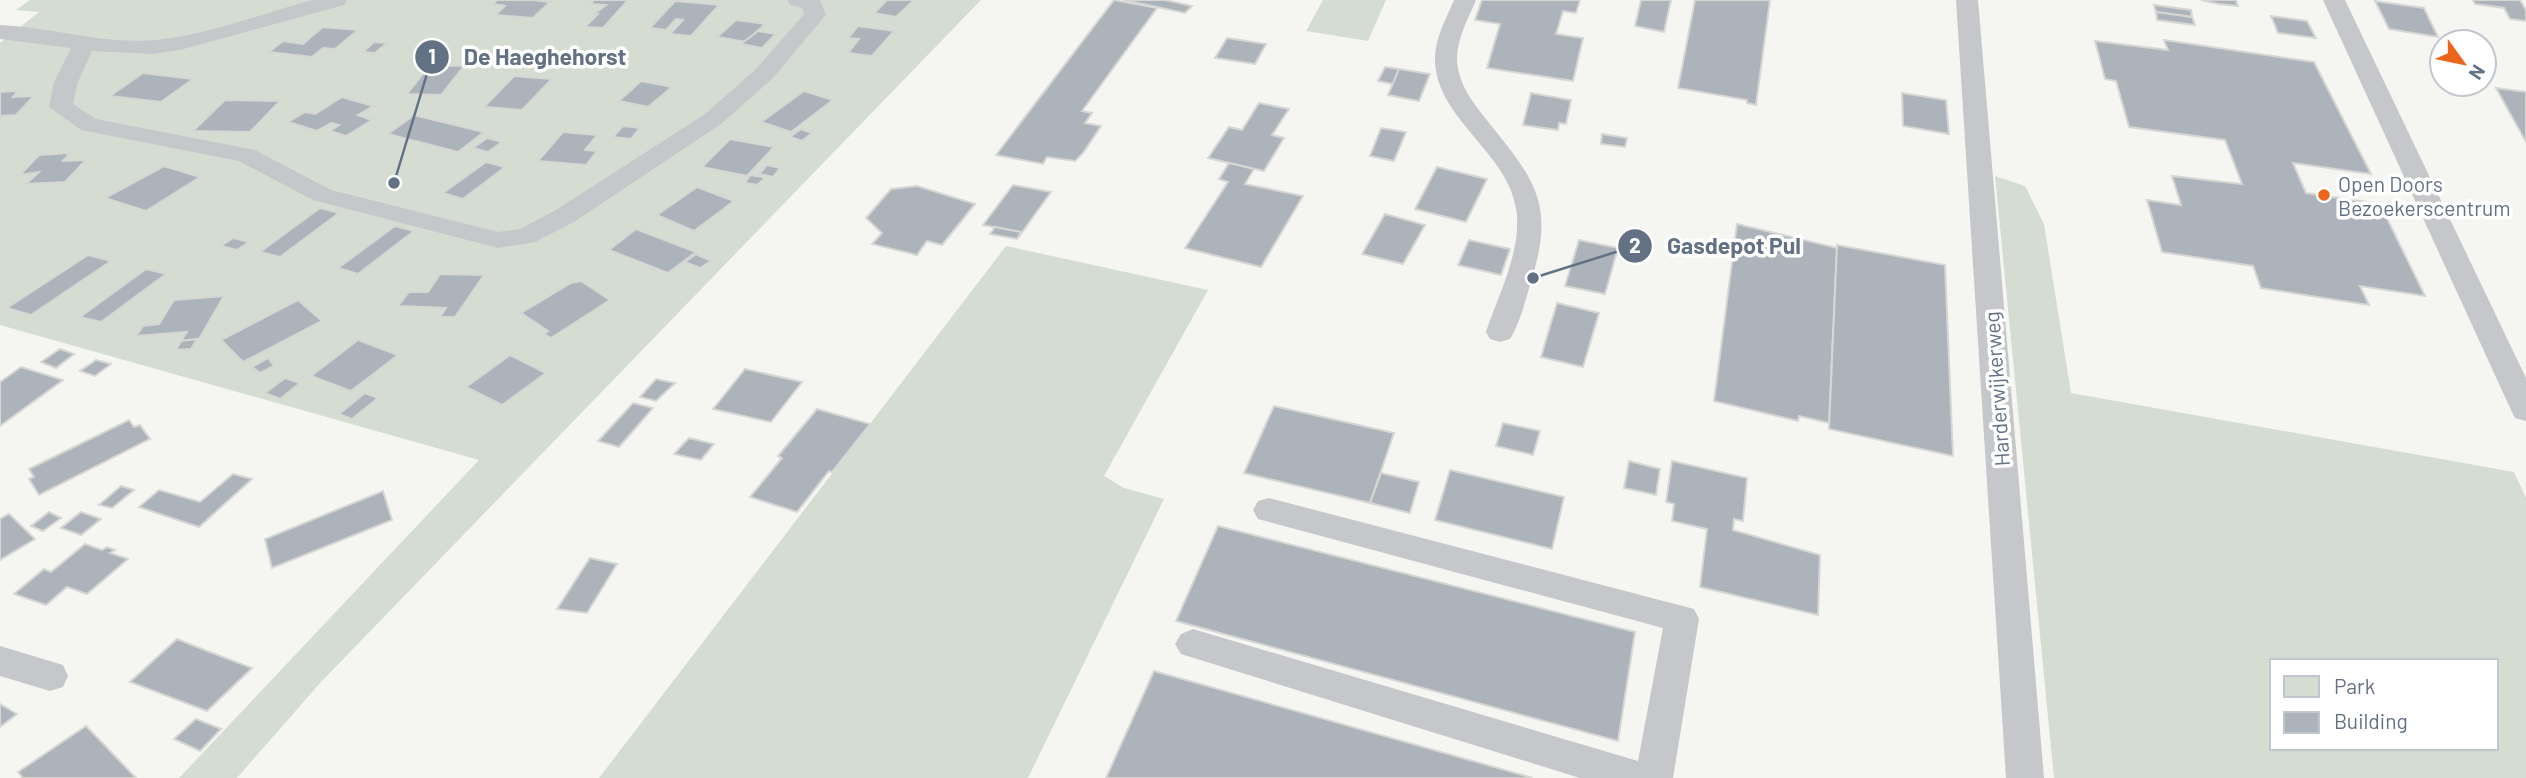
<svg xmlns="http://www.w3.org/2000/svg" width="2526" height="778" font-family="Barlow,sans-serif">
  <style>
    .green { fill: #d5ddd2; fill-rule: evenodd }
    .building { fill: #adb3ba; stroke: #d6d7d4; stroke-width: 2 }
    .lines { fill: none; stroke-linecap: round; stroke-linejoin: round }
    .lane { fill: #c5c7cb; fill-rule: evenodd }
    .poi-dot { fill: #eb661c; stroke: #fff; stroke-width: 2.5 }
    .labels { text-anchor: middle; dominant-baseline: central; stroke-width: 7; stroke-linejoin: round; paint-order: stroke }
    .poi-label { font-size: 21px; fill: #637184; stroke: #fff; text-anchor: start }
    .street-label { font-size: 21px; fill: #637184; stroke: #fff }
    .leader { fill: none; stroke: #637184; stroke-width: 2.5 }
    .callout-dot { fill: #637184; stroke: #fff; stroke-width: 2.5 }
    .mark-label { font-size: 21px; text-anchor: middle; font-weight: bold; fill: #fff }
    .callout-label { font-size: 23px; text-anchor: middle; font-weight: bold; fill: #637184; stroke: #fff; stroke-width: 7; stroke-linejoin: round; paint-order: stroke }
  </style>
  <rect width="100%" height="100%" fill="#f5f6f1"/>
  <g class="green">
    <polygon points="30,0 981,0 321,682 237,778 179,778 479,460 0,325 0,43 39,12 16,10"/>
    <polygon points="1323,0 1386,0 1368,41 1306,31"/>
    <path d="M1995 176 2025 186 2044 224 2071 393 2514 472 2526 498V778H2054ZM2272 661H2496V748H2272Z"/>
    <polygon points="1006,246 1208,290 1104,476 1124,488 1164,499 1028,778 599,778"/>
  </g>
  <g class="building">
    <polygon points="497,0 533,0 550,2 533,18 495,15 505,6 493,4"/>
    <polygon points="594,0 628,0 603,28 585,27 598,14 594,14 606,5 590,4"/>
    <polygon points="887,0 914,0 896,17 874,13"/>
    <polygon points="1114,0 1157,8 1082,111 1092,113 1085,123 1101,126 1083,153 1075,161 1047,157 1043,164 996,155"/>
    <polygon points="1124,0 1165,0 1192,6 1185,13"/>
    <polygon points="1482,0 1580,0 1576,13 1563,11 1556,34 1583,38 1573,81 1487,68 1500,24 1475,20"/>
    <polygon points="1641,0 1671,0 1664,32 1635,26"/>
    <polygon points="1695,0 1770,0 1756,105 1747,103 1747,100 1678,88"/>
    <polygon points="2201,0 2236,0 2238,6 2219,4"/>
    <polygon points="2473,0 2520,0 2526,10 2526,21 2510,19 2504,8 2475,4"/>
    <polygon points="675,1 699,3 719,5 691,36 670,34 683,20 676,19 666,30 650,28"/>
    <polygon points="2375,1 2424,8 2438,37 2389,29"/>
    <polygon points="2154,5 2191,10 2192,17 2156,12"/>
    <polygon points="2156,12 2192,17 2195,25 2157,20"/>
    <polygon points="2271,16 2307,21 2316,38 2278,33"/>
    <polygon points="736,20 765,24 746,42 717,37"/>
    <polygon points="858,26 894,31 872,56 848,53 859,39 848,38"/>
    <polygon points="323,27 358,30 335,49 323,48 312,57 269,52 283,41 303,44"/>
    <polygon points="758,31 776,34 762,48 741,44"/>
    <polygon points="1227,38 1266,44 1255,64 1215,58"/>
    <polygon points="2164,40 2314,62 2371,174 2293,163 2306,193 2380,204 2425,296 2360,286 2369,305 2261,288 2253,266 2162,252 2147,200 2181,205 2172,176 2242,184 2225,140 2129,127 2116,81 2105,79 2095,41 2168,50"/>
    <polygon points="374,42 387,43 375,53 363,52"/>
    <polygon points="430,65 464,66 441,95 407,94"/>
    <polygon points="1385,67 1399,69 1393,84 1378,81"/>
    <polygon points="1399,69 1430,74 1419,101 1388,95"/>
    <polygon points="143,73 193,79 161,102 110,96"/>
    <polygon points="514,76 552,79 522,110 484,107"/>
    <polygon points="641,81 672,87 648,107 619,101"/>
    <polygon points="2496,88 2526,92 2526,142"/>
    <polygon points="18,91 13,97 34,96 16,115 0,116 0,92"/>
    <polygon points="804,91 833,100 791,132 761,122"/>
    <polygon points="1531,93 1571,100 1566,124 1559,123 1558,130 1523,125"/>
    <polygon points="1902,93 1946,100 1949,134 1903,126"/>
    <polygon points="342,97 373,106 358,115 372,120 346,136 330,131 339,125 331,123 317,131 288,122 305,112 315,114"/>
    <polygon points="225,100 280,101 250,132 193,131"/>
    <polygon points="1259,103 1289,109 1272,135 1284,138 1264,171 1208,158 1229,127 1242,130"/>
    <polygon points="414,115 484,132 458,152 388,134"/>
    <polygon points="623,126 640,128 631,139 613,137"/>
    <polygon points="1381,128 1406,132 1394,161 1370,156"/>
    <polygon points="801,129 812,133 802,141 790,137"/>
    <polygon points="563,132 597,135 585,150 597,151 586,165 538,161"/>
    <polygon points="1602,134 1627,138 1625,147 1601,144"/>
    <polygon points="487,138 502,142 488,152 473,148"/>
    <polygon points="730,139 774,147 747,176 702,167"/>
    <polygon points="70,153 63,161 86,160 65,182 26,184 39,172 20,175 39,155"/>
    <polygon points="486,162 505,167 463,199 443,193"/>
    <polygon points="1229,163 1254,169 1245,184 1303,196 1261,267 1185,248 1228,182 1219,179"/>
    <polygon points="767,165 780,168 773,177 759,174"/>
    <polygon points="164,166 200,177 146,211 105,198"/>
    <polygon points="1437,167 1487,179 1466,222 1415,209"/>
    <polygon points="750,175 763,177 764,179 757,185 745,183"/>
    <polygon points="1013,185 1051,192 1018,238 1021,232 983,225"/>
    <polygon points="917,186 975,204 942,245 927,241 917,255 872,244 882,233 866,218 891,189"/>
    <polygon points="697,187 734,201 694,231 657,215"/>
    <polygon points="320,208 339,213 280,257 260,252"/>
    <polygon points="1385,214 1425,225 1403,264 1362,254"/>
    <polygon points="1737,224 1837,248 1829,423 1799,416 1798,421 1714,401"/>
    <polygon points="395,226 414,231 358,274 338,268"/>
    <polygon points="995,227 1021,232 1017,239 990,234"/>
    <polygon points="636,229 696,252 668,273 609,250"/>
    <polygon points="233,238 249,242 237,250 221,246"/>
    <polygon points="1469,240 1510,249 1501,275 1458,265"/>
    <polygon points="1579,240 1618,248 1605,294 1565,286"/>
    <polygon points="1837,245 1945,265 1953,456 1829,429"/>
    <polygon points="696,254 711,261 700,268 685,262"/>
    <polygon points="88,255 111,261 31,315 7,308"/>
    <polygon points="146,269 166,274 101,322 80,317"/>
    <polygon points="440,274 484,275 455,317 440,317 446,308 398,306 409,292 428,292"/>
    <polygon points="581,281 610,300 551,338 544,334 548,331 521,313 571,283"/>
    <polygon points="224,296 199,339 181,341 187,332 136,336 143,326 159,324 174,300"/>
    <polygon points="298,300 322,321 243,362 221,340"/>
    <polygon points="1557,303 1599,313 1583,367 1541,357"/>
    <polygon points="197,339 191,349 176,350 181,341"/>
    <polygon points="358,340 398,355 351,391 311,376"/>
    <polygon points="60,349 74,354 56,368 41,362"/>
    <polygon points="510,355 546,373 502,405 466,387"/>
    <polygon points="268,358 274,366 260,373 252,367"/>
    <polygon points="96,360 111,364 95,376 80,371"/>
    <polygon points="21,367 63,380 0,426 0,382"/>
    <polygon points="745,369 802,382 771,422 713,409"/>
    <polygon points="285,378 300,383 280,399 265,393"/>
    <polygon points="656,379 675,383 656,401 640,397"/>
    <polygon points="365,393 378,398 352,419 339,414"/>
    <polygon points="633,403 653,408 619,447 598,441"/>
    <polygon points="1274,406 1394,433 1370,503 1244,473"/>
    <polygon points="817,409 870,424 832,472 829,471 797,512 750,497 782,458 778,456"/>
    <polygon points="129,420 134,427 140,425 150,439 39,495 29,479 34,477 29,469"/>
    <polygon points="1503,423 1540,431 1533,455 1496,446"/>
    <polygon points="689,438 714,444 701,460 674,454"/>
    <polygon points="1629,461 1660,469 1656,495 1624,488"/>
    <polygon points="1672,461 1747,478 1743,521 1734,519 1733,530 1820,555 1818,615 1700,587 1707,529 1672,521 1674,504 1666,502"/>
    <polygon points="1450,470 1564,497 1552,549 1435,520"/>
    <polygon points="1381,473 1419,482 1410,513 1370,503"/>
    <polygon points="233,474 252,479 199,527 139,507 159,490 200,502"/>
    <polygon points="121,486 134,490 112,508 99,505"/>
    <polygon points="383,491 392,520 272,568 265,539"/>
    <polygon points="49,512 61,518 43,531 31,526"/>
    <polygon points="81,512 101,519 81,535 61,528"/>
    <polygon points="9,514 35,539 0,560 0,519"/>
    <polygon points="1218,526 1635,632 1618,741 1176,621"/>
    <polygon points="85,544 102,550 107,547 115,550 110,553 128,559 87,594 67,587 46,605 14,594 44,569 51,572"/>
    <polygon points="590,558 617,564 587,613 557,609"/>
    <polygon points="177,639 202,649 252,668 207,711 130,682"/>
    <polygon points="1154,671 1533,778 1106,778"/>
    <polygon points="0,704 17,714 0,727"/>
    <polygon points="196,719 221,729 200,751 174,739"/>
    <polygon points="86,726 136,778 23,778 18,772"/>
  </g>
  <g class="lines">
    <g class="lane">
      <path d="M312 0H347L344 5 180 50 153 54 92 51 78 82 73 104 96 119 255 150 331 190 498 232 520 229 556 210 705 114 756 69 804 14 802 8 790 5 787 0H820L826 15 772 79 721 124 574 222 535 242 498 248 313 200 239 161 81 130 49 107 54 82 71 48 0 39V25C52 27 103 45 155 40 208 35 261 14 312 0Z"/>
      <path d="M1454 0H1476C1468 19 1456 40 1457 62 1459 84 1472 102 1486 119 1532 177 1556 201 1532 278 1526 298 1521 321 1510 339L1500 342 1490 339 1486 332C1498 295 1523 249 1516 208 1507 152 1437 119 1435 61 1434 40 1446 19 1454 0Z"/>
      <polygon points="1956,0 1978,0 2044,778 2006,778"/>
      <polygon points="2323,0 2345,0 2526,378 2526,421 2515,418 2511,410"/>
      <polygon points="1269,498 1694,609 1699,619 1673,778 1580,778 1181,654 1175,644 1181,634 1193,629 1638,761 1663,628 1258,519 1253,510 1258,501"/>
      <polygon points="0,646 63,665 68,676 63,687 50,691 0,676"/>
    </g>
  </g>
  <circle class="poi-dot" cx="2324" cy="195" r="7"/>
  <g class="labels">
    <g class="poi-label">
      <text x="2338" y="183">Open Doors<tspan x="2338" dy="24">Bezoekerscentrum</tspan></text>
    </g>
    <g class="street-label">
      <text transform="translate(1996 389) rotate(-94)">Harderwijkerweg</text>
    </g>
  </g>
  <path class="leader" d="M394 183L432 57M1533 278L1635 246"/>
  <g class="callout-dot">
    <circle cx="394" cy="183" r="7"/>
    <circle cx="1533" cy="278" r="7"/>
    <circle cx="432" cy="57" r="18"/>
    <circle cx="1635" cy="246" r="18"/>
  </g>
  <g class="mark-label">
    <text x="432" y="64">1</text>
    <text x="1635" y="253">2</text>
  </g>
  <g class="callout-label">
    <text x="545" y="65">De Haeghehorst</text>
    <text x="1734" y="254">Gasdepot Pul</text>
  </g>
  <rect x="2270" y="659" width="228" height="91" fill="#ffffff" stroke="#c1c6ce" stroke-width="2"/>
  <rect x="2284" y="676" width="35" height="21" fill="#d5ddd2" stroke="#c1c6ce" stroke-width="2"/>
  <text x="2334" y="694" font-size="21" fill="#637184">Park</text>
  <rect x="2284" y="712" width="35" height="21" fill="#adb3ba" stroke="#c1c6ce" stroke-width="2"/>
  <text x="2334" y="729" font-size="21" fill="#637184">Building</text>
  <g transform="translate(2463 63) rotate(123)"><circle r="33" fill="#ffffff" stroke="#c1c6ce" stroke-width="2"/>
  <path d="M0-5L12 26L0 18L-12 26Z" fill="#eb661c"/>
  <text y="-10" font-size="19" font-weight="bold" text-anchor="middle" fill="#637184">N</text>
  </g>
</svg>
